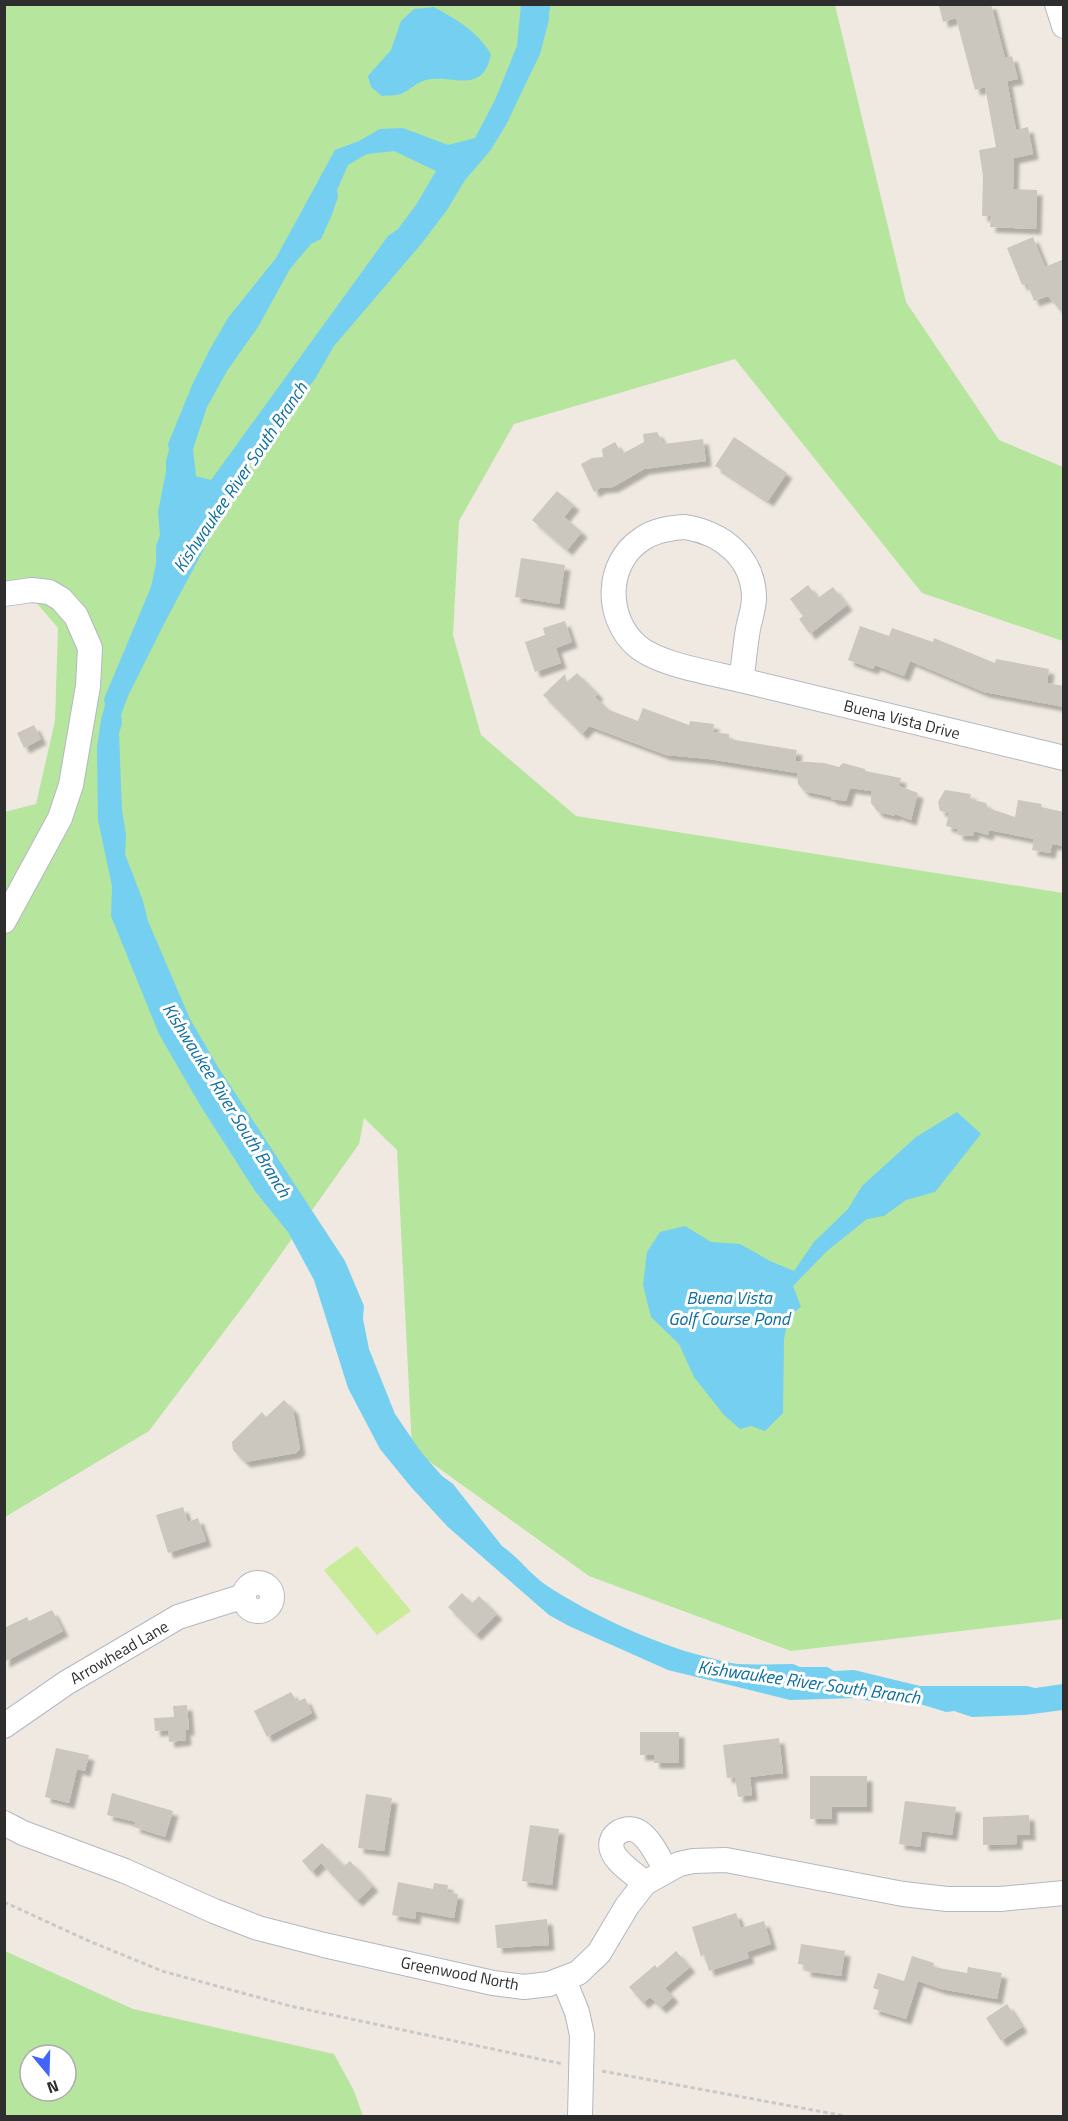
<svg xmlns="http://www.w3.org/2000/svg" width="1068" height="2121" font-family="'Titillium Web',sans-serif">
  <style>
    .green { fill: #b6e59e; fill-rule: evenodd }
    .pitch { fill: #c9ec9a }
    .water { fill: #75cff0; fill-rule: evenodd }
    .building { fill: #cbc7bf; filter: url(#shadow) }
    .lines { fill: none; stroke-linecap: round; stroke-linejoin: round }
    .minor-casing { stroke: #b4b7c1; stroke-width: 26 }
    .path { stroke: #c9c9c9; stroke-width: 3; stroke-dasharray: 4.5 3; stroke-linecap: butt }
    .minor { stroke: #fff; stroke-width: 24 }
    .labels { text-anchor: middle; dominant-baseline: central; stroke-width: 6; stroke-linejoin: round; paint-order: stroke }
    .street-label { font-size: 16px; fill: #2e2e2e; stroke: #fff }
    .water-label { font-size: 18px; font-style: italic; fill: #0d6fa3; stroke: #fff }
  </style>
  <defs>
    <filter id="shadow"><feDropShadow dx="5.5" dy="5.5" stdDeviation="1.5" flood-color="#0004"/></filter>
  </defs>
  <rect width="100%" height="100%" fill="#efe9e1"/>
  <g class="green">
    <polygon points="5,5 835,5 906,302 999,440 1063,467 1063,641 922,593 735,359 514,424 459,521 453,635 481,735 576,816 1063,893 1063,1619 791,1651 589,1576 412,1449 397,1150 364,1118 359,1144 254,1292 149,1431 5,1517 4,812 36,804 55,721 58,628 36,602 5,606"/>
    <path d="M5 1951 133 2009 334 2054 354 2091 363 2116H5ZM30 2055H66V2091H30Z"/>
  </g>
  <polygon class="pitch" points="357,1546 411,1611 377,1635 324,1570"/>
  <g class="water">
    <path d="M521 5H551L549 12V20L540 54 506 125 490 151 465 180 447 210 422 243 334 346 315 379 278 425 262 451 251 461 165 622 128 696 121 715 122 724 119 733 122 810 126 835 125 854 143 901 148 921 190 1019 218 1067 345 1261 364 1306 363 1319 369 1349 395 1414 421 1452 442 1476 453 1484 502 1546C518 1557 530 1574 546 1585 591 1615 659 1646 711 1658 719 1660 729 1663 738 1664 756 1665 775 1664 793 1664L800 1667H827L834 1671 854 1670 920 1686H1027L1035 1688 1063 1684V1710L1025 1715 972 1717 954 1711 946 1712 920 1704 888 1703 879 1700 870 1701 858 1698 790 1700 668 1670 569 1626 549 1615 448 1527 411 1487 380 1449 348 1388 314 1280 288 1232 255 1191 200 1105 159 1034 111 916 112 886 98 820 97 747 101 720 105 705 104 699 151 587 156 564V546L160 535 158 512 166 472V461L169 450 168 444 193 383 210 349 228 318 276 258 335 150 359 141 380 129 403 128 448 145 475 138 495 100 517 46ZM394 151 436 171 416 205 398 229 388 236 211 480 196 476 193 449 207 407 227 371 258 327 290 269 311 244 321 239 331 217 338 197 337 190 348 165 367 154Z"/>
    <path d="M434 7C457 20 477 31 491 54 483 96 452 74 426 80 417 82 410 90 401 94 396 96 388 95 382 96L371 87 368 76 391 50 401 21 414 9Z"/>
    <polygon points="957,1112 981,1134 935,1192 906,1200 884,1216 867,1219 827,1251 793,1286 801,1307 789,1316 784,1339 783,1413 765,1431 751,1426 740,1429 724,1415 694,1377 679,1344 651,1317 643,1285 647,1252 660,1232 685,1226 711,1242 740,1244 770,1261 794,1271 814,1242 848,1209 862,1186 916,1137"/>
  </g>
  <g class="building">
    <polygon points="946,4 991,4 1005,58 1012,56 1018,79 1007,81 1016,130 1028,127 1033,154 1014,158 1013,189 1037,190 1036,229 990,227 991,216 982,216 983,176 979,150 996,147 985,87 975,90 956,18 943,22 939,6"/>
    <polygon points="1033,237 1045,267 1064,259 1064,315 1048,296 1034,301 1027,283 1022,285 1007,248"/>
    <polygon points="657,432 664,444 703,439 706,461 644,469 613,487 600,488 594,492 581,464 592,458 603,457 602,449 615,442 622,454 644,442 643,434"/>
    <polygon points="734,437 787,473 768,501 715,466"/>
    <polygon points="557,491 574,505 564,517 582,532 567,550 532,520"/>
    <polygon points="521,558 565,565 559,604 515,597"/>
    <polygon points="808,585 818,598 833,587 847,605 810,634 799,619 803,616 790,599"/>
    <polygon points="565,621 572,642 556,648 561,663 535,672 525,642 545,635 543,628"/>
    <polygon points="860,626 889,636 892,628 933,642 934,638 995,663 996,659 1049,669 1047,683 1064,686 1064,707 984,692 910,661 904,676 875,665 873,669 848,660"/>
    <polygon points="577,673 598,694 595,697 609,710 638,721 643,708 689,725 690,721 714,724 713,732 729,734 729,739 797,750 795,761 824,763 839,767 843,763 865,769 865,771 901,778 899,786 918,793 911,820 895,814 895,816 878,812 871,803 871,791 850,788 846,801 831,799 831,797 804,791 798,784 797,773 709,759 666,755 589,726 582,734 543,695 565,674 567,682"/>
    <polygon points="34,725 41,739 24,748 17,733"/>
    <polygon points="945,790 971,794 970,799 986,803 988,808 1015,817 1018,800 1042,804 1041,807 1064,812 1064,846 1052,844 1050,853 1032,850 1034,839 989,830 988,835 974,831 973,836 958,835 957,829 946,826 949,813 940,811 938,802"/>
    <polygon points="284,1400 293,1409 300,1449 296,1453 245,1462 233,1450 232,1442 262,1412 266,1417"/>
    <polygon points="183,1507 188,1522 198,1518 206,1541 168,1553 156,1515"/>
    <polygon points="462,1593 472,1603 479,1596 497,1614 476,1635 448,1607"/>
    <polygon points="52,1610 63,1631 4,1662 4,1628 27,1617 29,1621"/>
    <polygon points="291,1692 297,1702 305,1698 312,1713 267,1737 254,1711"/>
    <polygon points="187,1705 189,1730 185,1730 186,1740 169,1742 168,1730 155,1731 154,1718 174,1717 173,1706"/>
    <polygon points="640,1732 679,1732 679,1763 654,1763 654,1755 640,1755"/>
    <polygon points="779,1738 783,1773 750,1777 752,1795 738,1797 735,1777 727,1778 723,1745"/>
    <polygon points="56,1748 89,1755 85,1771 77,1769 69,1803 45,1797"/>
    <polygon points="810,1776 867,1776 867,1807 832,1807 832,1819 810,1819"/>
    <polygon points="112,1793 173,1811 165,1837 134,1827 136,1822 107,1815"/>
    <polygon points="366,1794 392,1798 384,1851 358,1848"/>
    <polygon points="905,1801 956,1807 952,1835 922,1831 920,1847 899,1844"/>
    <polygon points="1029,1815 1030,1835 1017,1835 1017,1844 983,1845 983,1817"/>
    <polygon points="530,1825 559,1829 552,1885 522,1881"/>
    <polygon points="322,1843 344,1866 350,1861 373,1886 357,1901 321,1863 312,1872 302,1861"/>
    <polygon points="398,1882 433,1889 434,1883 448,1885 447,1892 458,1894 454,1918 416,1911 415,1919 392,1915"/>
    <polygon points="736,1913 741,1928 764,1921 771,1944 747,1952 749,1958 709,1971 704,1954 701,1957 692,1927"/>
    <polygon points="547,1919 549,1945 497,1948 495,1925"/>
    <polygon points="801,1944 845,1951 841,1976 805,1971 806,1965 798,1964"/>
    <polygon points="676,1951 690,1967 665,1988 673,1997 661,2008 650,1997 643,2003 629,1987 655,1965 657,1968"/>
    <polygon points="912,1956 934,1963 933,1967 967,1973 968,1967 1002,1973 997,1999 941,1989 918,1981 906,2019 873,2009 879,1990 873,1988 878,1973 904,1981"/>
    <polygon points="1007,2004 1022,2027 1001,2041 986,2018"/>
  </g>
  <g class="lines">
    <g class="minor-casing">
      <g id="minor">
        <polyline points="1057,4 1064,26"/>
        <path d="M685 527C722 533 753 557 754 597 754 609 750 618 748 629 745 646 744 663 741 680 713 673 659 665 637 646 605 618 605 563 642 539 655 530 670 528 685 527Z"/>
        <polyline points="4,594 32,590 49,592 61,599 76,616 90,648 88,686 71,785 60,818 4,921"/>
        <polyline points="741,680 1064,758"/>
        <circle cx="258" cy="1597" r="14"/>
        <polyline points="4,1726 66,1683 178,1617 244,1596"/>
        <polyline points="4,1823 23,1833 125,1871 214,1911 258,1928 324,1945 493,1983 524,1987 549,1984 578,1973 599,1953 627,1906 645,1883 679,1864 693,1861 726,1860 903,1894 947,1899 1000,1899 1064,1893"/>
        <path d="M645 1883C635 1874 616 1863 612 1850 607 1834 627 1824 639 1832 651 1840 659 1858 666 1871"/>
        <polyline points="564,1980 577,2012 582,2035 580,2116"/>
      </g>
    </g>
    <g class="path">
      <polyline points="4,1902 89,1941 162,1971 290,2006 563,2064"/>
      <polyline points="602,2071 845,2116"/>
    </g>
    <use href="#minor" class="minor"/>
  </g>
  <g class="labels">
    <g class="street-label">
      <text transform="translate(902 719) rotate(14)">Buena Vista Drive</text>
      <text transform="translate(119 1652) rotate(-30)">Arrowhead Lane</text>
      <text transform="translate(460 1973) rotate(11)">Greenwood North</text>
    </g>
    <g class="water-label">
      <text transform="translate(240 477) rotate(-56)">Kishwaukee River South Branch</text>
      <text transform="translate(227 1100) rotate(58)">Kishwaukee River South Branch</text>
      <text x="729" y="1297">Buena Vista<tspan x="729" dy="21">Golf Course Pond</tspan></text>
      <text transform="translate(809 1682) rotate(8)">Kishwaukee River South Branch</text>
    </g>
  </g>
  <rect width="1068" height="2121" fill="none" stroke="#2e2e2e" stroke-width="12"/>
  <g transform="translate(48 2073) rotate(161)"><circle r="28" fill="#ffffff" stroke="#ababab" stroke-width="1.5"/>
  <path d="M0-4.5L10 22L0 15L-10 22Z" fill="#4264fb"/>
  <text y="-9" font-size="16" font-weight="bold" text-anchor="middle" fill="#2e2e2e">N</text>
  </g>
</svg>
